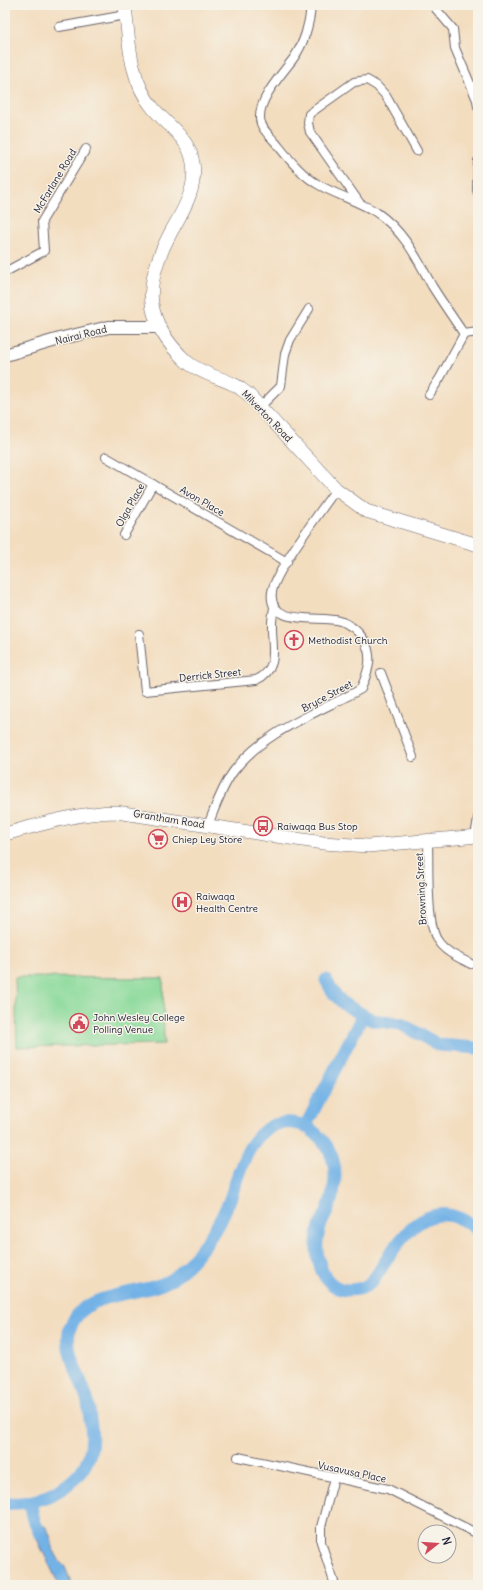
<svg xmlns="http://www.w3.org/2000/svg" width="483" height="1590" font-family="Delius,sans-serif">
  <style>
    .green { fill: #88d999; stroke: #557e6a }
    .water { fill: #73b2e6; stroke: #4a6a90 }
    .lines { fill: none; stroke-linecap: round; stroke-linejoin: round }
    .river { stroke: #73b2e6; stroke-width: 13 }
    .street-casing { stroke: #6b6369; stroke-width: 10 }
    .secondary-casing { stroke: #6b6369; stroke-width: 14 }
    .primary-casing { stroke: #6b6369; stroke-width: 14 }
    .street { stroke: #fff; stroke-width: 8 }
    .secondary { stroke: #fff; stroke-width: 12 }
    .primary { stroke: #fff; stroke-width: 13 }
    .labels { text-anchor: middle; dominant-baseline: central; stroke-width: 3; stroke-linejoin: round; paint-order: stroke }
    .street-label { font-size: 10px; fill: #22223b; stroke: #f7f3e8 }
    .poi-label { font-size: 10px; fill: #22223b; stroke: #f7f3e8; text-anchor: start }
  </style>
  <rect width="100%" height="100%" fill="#f7f3e8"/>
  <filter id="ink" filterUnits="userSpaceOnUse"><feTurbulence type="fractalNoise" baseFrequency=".025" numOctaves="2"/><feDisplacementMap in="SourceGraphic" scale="8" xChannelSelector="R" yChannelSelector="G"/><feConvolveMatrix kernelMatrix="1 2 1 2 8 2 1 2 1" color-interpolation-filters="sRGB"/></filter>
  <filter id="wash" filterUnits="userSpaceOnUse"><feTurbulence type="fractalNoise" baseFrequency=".012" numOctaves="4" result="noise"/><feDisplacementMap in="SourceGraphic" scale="16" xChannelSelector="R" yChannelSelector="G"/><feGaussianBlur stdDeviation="0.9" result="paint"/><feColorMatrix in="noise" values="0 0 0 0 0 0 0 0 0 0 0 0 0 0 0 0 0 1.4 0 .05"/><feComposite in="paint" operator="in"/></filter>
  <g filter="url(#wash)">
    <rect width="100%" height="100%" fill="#f3ddbf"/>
    <polygon class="green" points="15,977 163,978 164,1044 17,1047"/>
    <polygon class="water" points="37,1515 40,1523 47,1528 52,1541 52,1547 60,1562 65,1567 72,1585 59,1585 37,1539 30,1519"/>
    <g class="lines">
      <g class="river">
        <polyline points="326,980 334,994 344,1004 372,1020 401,1024 439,1045 476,1048"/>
        <polyline points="305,1127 363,1015"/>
        <polyline points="30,1502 34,1521 40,1534"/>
        <path d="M5 1503C26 1505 50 1498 67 1485 90 1468 95 1447 90 1419 89 1412 89 1403 86 1396 80 1376 63 1350 70 1328 86 1285 146 1300 176 1276 198 1257 216 1231 228 1204 239 1177 244 1139 274 1125 285 1121 300 1122 310 1129 338 1149 340 1178 328 1209 325 1216 321 1222 319 1230 313 1252 320 1288 347 1290 354 1290 363 1289 369 1284 377 1278 382 1266 388 1257 412 1222 438 1197 478 1230"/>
      </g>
    </g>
  </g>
  <g filter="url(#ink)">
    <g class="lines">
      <g class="street-casing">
        <g id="street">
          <path d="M311 5C310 23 304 44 293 59 282 74 259 98 260 118 260 128 270 136 276 143 289 159 301 175 319 185 337 195 358 201 376 212 404 231 417 258 432 286 442 302 453 318 464 334"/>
          <polyline points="435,5 436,9 453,29 455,48 477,100 478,107"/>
          <polyline points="59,27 126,15"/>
          <polyline points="478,161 477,190 478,193"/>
          <polyline points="359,202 310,132 308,123 309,114 354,82 367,80 377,86 386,96 417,151"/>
          <polyline points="5,272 44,251 42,221 86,149"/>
          <polyline points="464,334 478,332"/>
          <polyline points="429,395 440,378 464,334"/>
          <polyline points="260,407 281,386 285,354 290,340 309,309"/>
          <polyline points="106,457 287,562"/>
          <polyline points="124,535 153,484"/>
          <path d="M139 634 145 691 256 680C281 669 271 645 272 624 272 619 273 613 274 608"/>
          <polyline points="381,673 413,757"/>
          <path d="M208 825C215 808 222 787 233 772 263 731 318 713 361 689 368 671 374 658 364 640 359 632 350 624 340 621 320 615 267 627 272 592 275 571 322 510 336 489"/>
          <polyline points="475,837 478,818"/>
          <path d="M428 842C429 864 426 925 438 941 445 952 460 958 471 964"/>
          <polyline points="238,1457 388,1489 478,1534"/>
          <polyline points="334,1478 321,1527 321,1542 335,1585"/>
        </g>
      </g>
      <g class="secondary-casing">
        <polyline id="secondary" points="5,355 63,338 109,327 158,327"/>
      </g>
      <g class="primary-casing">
        <g id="primary">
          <path d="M125 5C129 41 129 79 153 108 166 124 187 137 192 158 199 185 184 209 171 232 143 284 142 320 187 362 200 373 218 377 233 384 238 386 243 391 248 394L336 489 366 511 478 545"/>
          <path d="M5 834C42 824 77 813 116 812L323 843 368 846 478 836"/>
        </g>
      </g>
      <use href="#street" class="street"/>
      <use href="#secondary" class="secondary"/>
      <use href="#primary" class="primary"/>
    </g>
  </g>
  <defs>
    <g id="church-ring" transform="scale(1)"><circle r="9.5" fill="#f7f3e8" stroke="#d1495b" stroke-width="1.5"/><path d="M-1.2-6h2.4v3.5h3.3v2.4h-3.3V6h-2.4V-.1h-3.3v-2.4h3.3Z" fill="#d1495b"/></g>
    <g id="bus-ring" transform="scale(1)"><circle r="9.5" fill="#f7f3e8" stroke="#d1495b" stroke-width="1.5"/><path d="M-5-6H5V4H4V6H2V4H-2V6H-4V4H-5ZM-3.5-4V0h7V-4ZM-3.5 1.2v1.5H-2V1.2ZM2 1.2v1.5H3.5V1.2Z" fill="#d1495b"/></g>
    <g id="supermarket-ring" transform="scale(1)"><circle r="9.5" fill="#f7f3e8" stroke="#d1495b" stroke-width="1.5"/><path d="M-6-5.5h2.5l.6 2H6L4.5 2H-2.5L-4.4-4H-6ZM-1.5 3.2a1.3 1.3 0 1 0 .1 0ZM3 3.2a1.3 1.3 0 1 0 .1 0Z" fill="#d1495b"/></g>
    <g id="hospital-ring" transform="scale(1)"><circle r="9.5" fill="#f7f3e8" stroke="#d1495b" stroke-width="1.5"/><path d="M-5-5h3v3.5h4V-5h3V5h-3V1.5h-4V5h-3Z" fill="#d1495b"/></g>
    <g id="civic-ring" transform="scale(1)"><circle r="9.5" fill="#f7f3e8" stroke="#d1495b" stroke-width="1.5"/><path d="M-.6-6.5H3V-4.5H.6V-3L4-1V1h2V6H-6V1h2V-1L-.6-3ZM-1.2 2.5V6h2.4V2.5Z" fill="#d1495b"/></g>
  </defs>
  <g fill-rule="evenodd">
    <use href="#church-ring" x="294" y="640"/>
    <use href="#bus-ring" x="263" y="826"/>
    <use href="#supermarket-ring" x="158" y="839"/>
    <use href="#hospital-ring" x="182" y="902"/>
    <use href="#civic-ring" x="79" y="1023"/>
  </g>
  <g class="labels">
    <g class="street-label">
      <text transform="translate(55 181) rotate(-59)">McFarlane Road</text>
      <text transform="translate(81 335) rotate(-14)">Nairai Road</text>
      <text transform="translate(267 416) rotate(46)">Milverton Road</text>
      <text transform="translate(202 501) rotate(30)">Avon Place</text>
      <text transform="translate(130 505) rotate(-61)">Olga Place</text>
      <text transform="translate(210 675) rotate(-6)">Derrick Street</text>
      <text transform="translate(327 696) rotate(-28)">Bryce Street</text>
      <text transform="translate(169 819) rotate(9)">Grantham Road</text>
      <text transform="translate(421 889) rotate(-93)">Browning Street</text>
      <text transform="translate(352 1472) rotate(12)">Vusavusa Place</text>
    </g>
    <g class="poi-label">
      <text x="308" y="640">Methodist Church</text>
      <text x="277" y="826">Raiwaqa Bus Stop</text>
      <text x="172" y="839">Chiep Ley Store</text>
      <text x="196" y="896">Raiwaqa<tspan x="196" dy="12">Health Centre</tspan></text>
      <text x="93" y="1017">John Wesley College<tspan x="93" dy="12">Polling Venue</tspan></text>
    </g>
  </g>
  <rect width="483" height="1590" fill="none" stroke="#f7f3e8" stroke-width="20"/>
  <g transform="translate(437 1544) rotate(73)"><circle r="19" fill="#f7f3e8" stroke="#a29fa3"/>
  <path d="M0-3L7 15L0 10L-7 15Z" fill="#d1495b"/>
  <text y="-6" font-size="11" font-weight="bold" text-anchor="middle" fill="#22223b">N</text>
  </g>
</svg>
